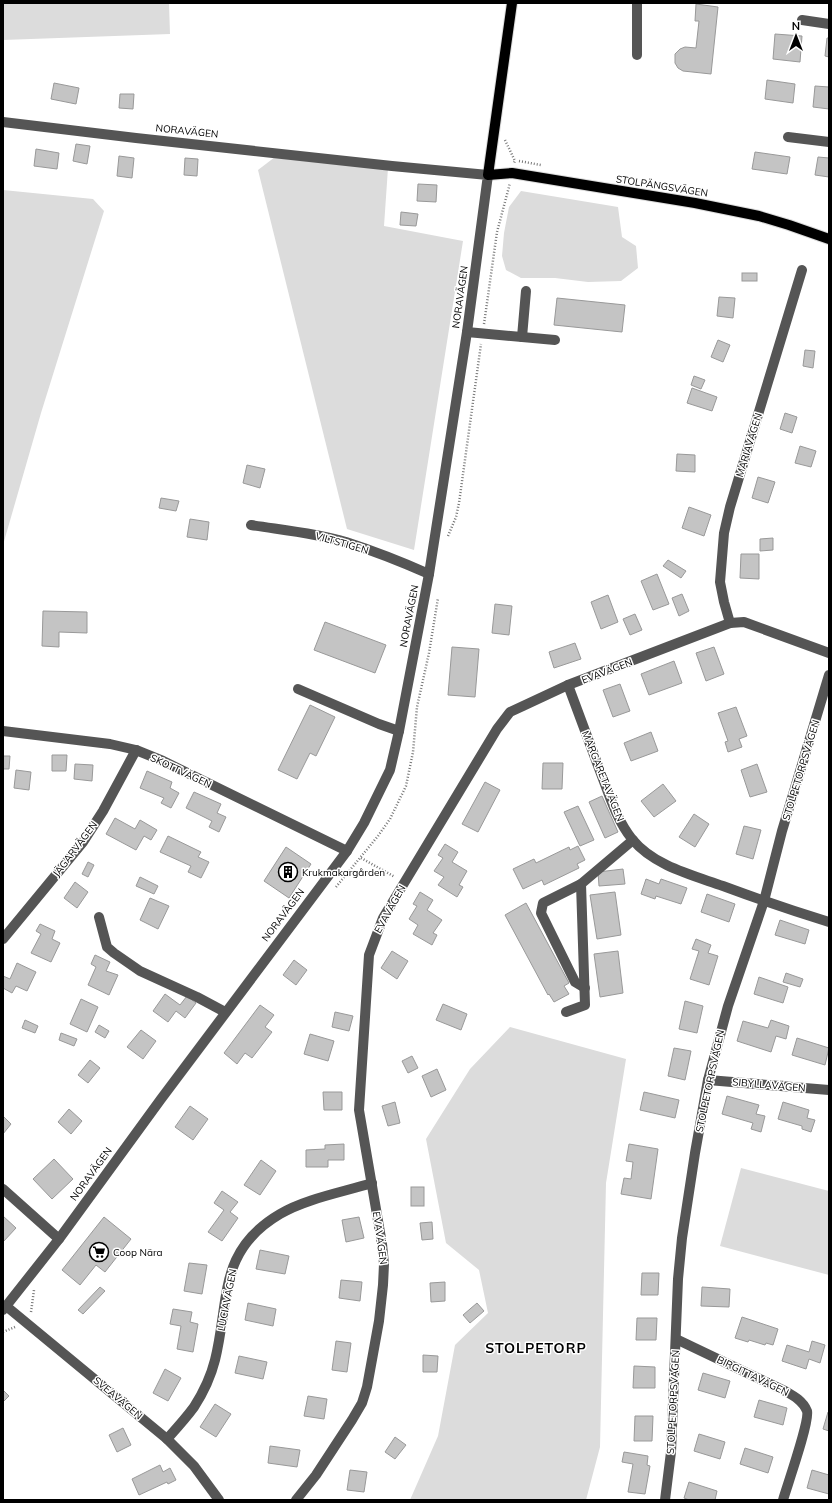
<svg xmlns="http://www.w3.org/2000/svg" width="832" height="1503" font-family="Mulish,sans-serif">
  <style>
    .green { fill: #dcdcdc }
    .building { fill: #c4c4c4; stroke: #999 }
    .lines { fill: none; stroke-linecap: round; stroke-linejoin: round }
    .major-casing { stroke: #dbdbdb; stroke-width: 12 }
    .path { stroke: #777; stroke-width: 2.5; stroke-dasharray: 1 2; stroke-linecap: butt }
    .minor { stroke: #555; stroke-width: 10 }
    .major { stroke: #000; stroke-width: 10 }
    .labels { text-anchor: middle; dominant-baseline: central; stroke-width: 3; stroke-linejoin: round; paint-order: stroke }
    .street-label { font-size: 10px; fill: #000; stroke: #fff }
    .poi-label { font-size: 10px; fill: #000; stroke: #fff; text-anchor: start }
    .district-label { font-size: 14px; font-weight: bold; letter-spacing: 1px; fill: #000; stroke: #fff }
  </style>
  <rect width="100%" height="100%" fill="#fff"/>
  <g class="green">
    <polygon points="3,3 169,3 170,34 3,40"/>
    <polygon points="275,157 388,168 384,226 463,241 414,550 347,529 258,170"/>
    <polygon points="3,190 93,199 104,211 41,413 3,545"/>
    <polygon points="521,191 618,207 622,237 636,246 638,268 621,281 588,282 555,278 521,278 506,270 502,256 504,233 509,207"/>
    <polygon points="510,1027 626,1059 606,1183 600,1447 586,1500 410,1500 438,1436 455,1345 488,1313 479,1270 446,1243 426,1139 470,1069"/>
    <polygon points="741,1168 829,1191 829,1275 720,1246"/>
  </g>
  <g class="building">
    <polygon points="696,4 718,7 711,74 683,71 678,68 675,63 675,54 680,49 685,47 696,48 699,21 695,21"/>
    <polygon points="775,34 802,36 800,62 773,59"/>
    <polygon points="827,38 829,38 829,57 825,56"/>
    <polygon points="767,80 795,84 793,103 765,99"/>
    <polygon points="54,83 79,88 76,104 51,99"/>
    <polygon points="815,86 829,87 829,109 813,107"/>
    <polygon points="120,94 134,94 133,109 119,108"/>
    <polygon points="76,144 90,146 87,164 73,161"/>
    <polygon points="36,149 59,153 57,169 34,166"/>
    <polygon points="755,152 790,157 787,174 752,169"/>
    <polygon points="119,156 134,158 132,178 117,176"/>
    <polygon points="818,157 829,158 829,177 815,175"/>
    <polygon points="185,158 198,159 197,176 184,175"/>
    <polygon points="418,184 437,185 436,202 417,201"/>
    <polygon points="401,212 418,214 416,226 400,225"/>
    <rect x="742" y="273" width="15" height="8"/>
    <polygon points="719,297 735,298 733,318 717,316"/>
    <polygon points="557,298 625,305 622,332 554,325"/>
    <polygon points="718,340 730,345 723,362 711,357"/>
    <polygon points="805,350 815,351 813,368 803,366"/>
    <polygon points="694,376 705,380 701,389 691,385"/>
    <polygon points="692,388 717,397 712,411 687,403"/>
    <polygon points="785,413 797,417 792,433 780,429"/>
    <polygon points="800,446 816,451 811,467 795,463"/>
    <polygon points="677,454 695,455 695,472 676,471"/>
    <polygon points="247,465 265,469 260,488 243,483"/>
    <polygon points="758,477 775,482 768,503 752,498"/>
    <polygon points="161,498 179,501 176,511 159,508"/>
    <polygon points="689,507 711,515 704,536 682,528"/>
    <polygon points="190,519 209,522 207,540 187,537"/>
    <polygon points="773,538 773,550 760,551 760,539"/>
    <polygon points="741,554 759,554 759,579 740,578"/>
    <polygon points="668,560 686,571 681,578 663,566"/>
    <polygon points="657,574 669,604 653,610 641,581"/>
    <polygon points="682,594 689,611 679,616 672,598"/>
    <polygon points="608,595 618,622 601,629 591,602"/>
    <polygon points="495,604 512,606 509,635 492,633"/>
    <polygon points="43,611 87,612 87,633 59,632 59,647 42,646"/>
    <polygon points="635,614 642,630 630,635 623,619"/>
    <polygon points="325,622 386,645 375,673 314,650"/>
    <polygon points="575,643 581,659 554,668 549,652"/>
    <polygon points="452,647 479,649 475,697 448,695"/>
    <polygon points="714,647 724,674 706,681 696,653"/>
    <polygon points="674,661 682,683 649,695 641,674"/>
    <polygon points="620,684 630,711 613,717 603,690"/>
    <polygon points="310,705 335,717 316,756 310,753 297,779 278,770"/>
    <polygon points="736,707 747,736 739,739 742,747 728,752 725,742 728,741 718,713"/>
    <polygon points="651,732 658,751 631,761 624,743"/>
    <polygon points="52,755 67,755 66,771 52,771"/>
    <polygon points="3,756 10,756 9,769 3,769"/>
    <polygon points="543,763 563,763 562,789 542,789"/>
    <polygon points="75,764 93,765 92,781 74,779"/>
    <polygon points="757,764 767,792 750,797 741,770"/>
    <polygon points="16,770 31,772 29,790 14,788"/>
    <polygon points="147,771 172,782 170,788 179,793 171,808 161,803 164,798 140,788"/>
    <polygon points="485,782 500,790 478,832 462,824"/>
    <polygon points="663,784 676,801 654,817 641,801"/>
    <polygon points="194,792 221,804 217,813 226,817 219,832 209,827 212,821 186,808"/>
    <polygon points="602,796 618,832 605,838 589,802"/>
    <polygon points="578,806 594,840 580,846 564,812"/>
    <polygon points="694,814 709,824 695,847 679,837"/>
    <polygon points="115,818 135,829 140,820 157,830 151,840 144,836 136,850 106,834"/>
    <polygon points="744,826 761,830 753,859 736,854"/>
    <polygon points="168,836 201,852 198,857 209,862 201,878 188,872 191,866 160,852"/>
    <polygon points="445,844 458,852 452,862 467,871 459,885 463,887 457,897 438,885 444,877 434,871 443,858 438,855"/>
    <polygon points="578,846 585,860 577,864 579,868 544,885 542,880 523,889 513,869 534,859 536,863 569,847 570,850"/>
    <polygon points="286,847 311,864 289,898 264,881"/>
    <polygon points="88,862 94,865 88,877 82,874"/>
    <polygon points="623,869 625,884 599,886 598,872"/>
    <polygon points="140,877 158,886 154,894 136,886"/>
    <polygon points="646,879 659,884 661,879 687,888 681,904 656,896 655,899 641,894"/>
    <polygon points="75,882 88,892 77,908 64,898"/>
    <polygon points="420,892 433,900 427,910 442,920 433,933 437,935 432,945 413,934 418,925 409,919 417,906 413,904"/>
    <polygon points="615,892 621,935 597,939 590,895"/>
    <polygon points="707,894 735,904 729,922 701,912"/>
    <polygon points="150,898 169,906 158,929 140,920"/>
    <polygon points="526,903 569,983 564,986 569,994 554,1002 549,994 548,995 505,915"/>
    <polygon points="780,920 809,930 805,944 775,935"/>
    <polygon points="40,924 55,931 52,939 60,943 51,962 31,953 41,934 36,931"/>
    <polygon points="696,939 711,945 708,953 718,956 709,985 690,979 699,951 692,949"/>
    <polygon points="392,951 408,961 397,979 381,968"/>
    <polygon points="618,951 623,993 600,997 594,954"/>
    <polygon points="95,955 110,962 106,971 118,975 109,995 88,985 96,967 91,964"/>
    <polygon points="294,960 307,970 296,985 283,975"/>
    <polygon points="17,963 36,972 27,991 16,986 12,993 3,988 3,976 10,979"/>
    <polygon points="786,973 803,979 800,987 783,982"/>
    <polygon points="759,977 788,987 783,1003 754,994"/>
    <polygon points="165,994 180,1005 187,996 196,1003 185,1018 176,1011 168,1022 153,1011"/>
    <polygon points="81,999 98,1007 87,1032 70,1024"/>
    <polygon points="685,1001 703,1006 697,1033 679,1029"/>
    <polygon points="443,1004 467,1014 461,1030 436,1020"/>
    <polygon points="260,1005 274,1015 265,1027 272,1032 252,1058 245,1053 237,1064 224,1053"/>
    <polygon points="335,1012 353,1016 349,1031 332,1027"/>
    <polygon points="25,1020 38,1026 35,1033 22,1028"/>
    <polygon points="771,1020 789,1026 786,1039 776,1036 771,1052 737,1041 743,1021 768,1028"/>
    <polygon points="99,1025 109,1031 105,1038 95,1032"/>
    <polygon points="141,1030 156,1041 143,1059 127,1047"/>
    <polygon points="61,1033 77,1039 74,1046 59,1040"/>
    <polygon points="310,1034 334,1041 328,1061 304,1054"/>
    <polygon points="797,1038 829,1048 825,1065 792,1055"/>
    <polygon points="674,1048 691,1051 685,1080 668,1076"/>
    <polygon points="412,1056 418,1068 408,1073 402,1061"/>
    <polygon points="90,1060 100,1068 88,1083 78,1075"/>
    <polygon points="437,1069 446,1090 431,1097 422,1076"/>
    <polygon points="323,1092 342,1092 342,1110 324,1110"/>
    <polygon points="644,1092 679,1100 675,1118 640,1110"/>
    <polygon points="727,1096 759,1105 756,1114 765,1116 761,1132 751,1129 753,1123 722,1114"/>
    <polygon points="395,1102 400,1123 388,1126 382,1106"/>
    <polygon points="783,1102 809,1110 807,1118 815,1120 811,1132 802,1129 802,1126 778,1119"/>
    <polygon points="190,1106 208,1119 193,1140 175,1127"/>
    <polygon points="69,1109 82,1121 71,1134 58,1122"/>
    <polygon points="3,1116 11,1124 3,1134"/>
    <polygon points="344,1144 344,1160 328,1160 328,1167 306,1167 306,1150 325,1149 325,1145"/>
    <polygon points="629,1144 658,1149 651,1199 621,1194 624,1178 631,1179 633,1162 626,1161"/>
    <polygon points="54,1159 73,1179 52,1199 33,1179"/>
    <polygon points="261,1160 276,1171 260,1195 244,1185"/>
    <rect x="411" y="1187" width="13" height="19"/>
    <polygon points="222,1191 238,1202 230,1212 238,1218 222,1241 208,1232 224,1210 214,1203"/>
    <polygon points="3,1216 16,1228 3,1242"/>
    <polygon points="104,1217 131,1239 105,1272 96,1265 80,1285 62,1270"/>
    <polygon points="359,1217 364,1238 346,1242 342,1220"/>
    <polygon points="432,1222 433,1239 422,1240 420,1223"/>
    <polygon points="260,1250 289,1256 285,1274 256,1269"/>
    <polygon points="189,1263 207,1265 202,1294 184,1291"/>
    <polygon points="642,1273 659,1273 658,1295 641,1295"/>
    <polygon points="341,1280 362,1282 360,1301 339,1298"/>
    <polygon points="445,1282 445,1301 431,1302 430,1283"/>
    <polygon points="100,1287 105,1291 83,1314 78,1310"/>
    <polygon points="702,1287 730,1289 729,1307 701,1306"/>
    <polygon points="248,1303 276,1309 273,1326 245,1320"/>
    <polygon points="477,1303 484,1311 470,1323 463,1315"/>
    <polygon points="173,1309 192,1312 190,1322 198,1324 193,1352 177,1349 181,1326 170,1324"/>
    <polygon points="742,1317 778,1329 773,1345 766,1343 765,1345 749,1340 748,1342 735,1338"/>
    <polygon points="637,1318 657,1318 656,1340 636,1340"/>
    <polygon points="336,1341 351,1343 347,1372 332,1370"/>
    <polygon points="812,1341 825,1345 820,1363 809,1359 806,1369 782,1361 787,1345 809,1352"/>
    <polygon points="423,1355 438,1356 437,1372 423,1372"/>
    <polygon points="239,1356 267,1362 263,1379 235,1373"/>
    <polygon points="634,1366 655,1367 655,1388 633,1388"/>
    <polygon points="165,1369 181,1378 168,1401 153,1393"/>
    <polygon points="703,1373 730,1381 725,1398 698,1390"/>
    <polygon points="3,1390 9,1396 3,1402"/>
    <polygon points="308,1396 327,1399 324,1419 304,1416"/>
    <polygon points="759,1400 787,1408 783,1425 754,1417"/>
    <polygon points="215,1404 231,1414 216,1437 200,1427"/>
    <polygon points="828,1412 829,1412 829,1431 823,1429"/>
    <polygon points="635,1416 653,1416 652,1441 634,1441"/>
    <polygon points="123,1428 131,1445 117,1452 109,1435"/>
    <polygon points="699,1434 725,1442 720,1459 694,1451"/>
    <polygon points="395,1437 406,1445 395,1459 385,1452"/>
    <polygon points="270,1446 300,1450 297,1467 268,1463"/>
    <polygon points="745,1448 773,1457 768,1473 740,1464"/>
    <polygon points="624,1452 648,1456 647,1465 650,1466 645,1494 628,1492 633,1464 622,1462"/>
    <polygon points="160,1465 163,1472 170,1468 176,1480 168,1484 167,1482 139,1495 132,1479"/>
    <polygon points="350,1470 367,1472 364,1492 347,1490"/>
    <polygon points="812,1470 829,1475 829,1494 807,1488"/>
    <polygon points="689,1482 717,1491 715,1500 689,1500 684,1498"/>
  </g>
  <g class="lines">
    <g class="major-casing">
      <polyline id="major" points="512,3 488,175 512,173 695,203 759,216 789,225 829,239"/>
    </g>
    <g class="path">
      <polyline points="505,140 515,161 514,163"/>
      <polyline points="519,161 541,165"/>
      <polyline points="484,324 497,232 510,183"/>
      <polyline points="448,536 456,517 459,503 481,344"/>
      <polyline points="361,858 395,877"/>
      <polyline points="336,887 378,836 390,819 406,786 413,752 417,707 429,653 438,598"/>
      <polyline points="31,1312 34,1290"/>
      <polyline points="3,1332 15,1327"/>
    </g>
    <g class="minor">
      <polyline points="802,20 829,24"/>
      <polyline points="637,55 637,3"/>
      <polyline points="3,122 136,138 392,166 488,175 467,332 429,574 399,731 390,770 364,823 347,851 161,1099 59,1239 3,1310"/>
      <polyline points="788,137 829,142"/>
      <polyline points="467,332 555,340"/>
      <polyline points="522,337 526,291"/>
      <path d="M251 525C283 530 315 533 346 542 374 551 402 562 429 574"/>
      <polyline points="730,623 724,602 720,582 724,533 730,507 802,270"/>
      <path d="M568 685C579 714 589 742 600 771 609 794 616 819 632 839 654 866 692 875 723 886 758 899 793 911 829 922"/>
      <polyline points="298,689 379,724 399,731"/>
      <polyline points="3,731 110,744 136,750 163,761 347,851"/>
      <polyline points="581,884 543,903 541,913 575,982 585,988"/>
      <polyline points="99,917 107,947 114,953 140,971 197,997 225,1012"/>
      <polyline points="3,939 83,842 103,811 136,750"/>
      <polyline points="566,1012 585,1005 581,884 633,840"/>
      <polyline points="708,1080 829,1090"/>
      <polyline points="3,1189 59,1239"/>
      <polyline points="6,1306 167,1439 194,1466 219,1500"/>
      <path d="M676 1339 785 1391C794 1396 803 1401 807 1411 810 1421 787 1486 783 1500"/>
      <path d="M167 1439C176 1429 186 1418 194 1407 203 1393 211 1376 215 1360 230 1300 217 1251 280 1214 305 1199 343 1192 372 1183"/>
      <polyline points="296,1500 316,1475 352,1420 362,1403 367,1387 379,1321 383,1285 384,1264 382,1244 359,1110 369,955 383,918 497,729 510,712 523,706 568,685 730,623 744,622 829,653"/>
      <polyline points="665,1500 671,1452 678,1279 682,1238 695,1153 708,1080 728,1006 764,901 782,831 829,675"/>
    </g>
    <use href="#major" class="major"/>
  </g>
  <defs>
    <g id="building-ring" transform="scale(1)"><circle r="9.5" fill="#fff" stroke="#000" stroke-width="1.5"/><path d="M-4-6H4V6H1V3H-1V6H-4ZM-2.5-4.3h1.7v1.8h-1.7ZM.8-4.3h1.7v1.8H.8ZM-2.5-1h1.7V.8h-1.7ZM.8-1h1.7V.8H.8Z" fill="#000"/></g>
    <g id="supermarket-ring" transform="scale(1)"><circle r="9.5" fill="#fff" stroke="#000" stroke-width="1.5"/><path d="M-6-5.5h2.5l.6 2H6L4.5 2H-2.5L-4.4-4H-6ZM-1.5 3.2a1.3 1.3 0 1 0 .1 0ZM3 3.2a1.3 1.3 0 1 0 .1 0Z" fill="#000"/></g>
  </defs>
  <g fill-rule="evenodd">
    <use href="#building-ring" x="288" y="872"/>
    <use href="#supermarket-ring" x="99" y="1252"/>
  </g>
  <g class="labels">
    <g class="street-label">
      <text transform="translate(187 131) rotate(6)">NORAVÄGEN</text>
      <text transform="translate(662 186) rotate(9)">STOLPÄNGSVÄGEN</text>
      <text transform="translate(460 297) rotate(-82)">NORAVÄGEN</text>
      <text transform="translate(749 445) rotate(-73)">MARIAVÄGEN</text>
      <text transform="translate(342 543) rotate(16)">VILTSTIGEN</text>
      <text transform="translate(409 616) rotate(-79)">NORAVÄGEN</text>
      <text transform="translate(607 671) rotate(-21)">EVAVÄGEN</text>
      <text transform="translate(801 770) rotate(-73)">STOLPETORPSVÄGEN</text>
      <text transform="translate(181 771) rotate(25)">SKOTTVÄGEN</text>
      <text transform="translate(603 776) rotate(68)">MARGARETAVÄGEN</text>
      <text transform="translate(75 849) rotate(-53)">JÄGARVÄGEN</text>
      <text transform="translate(390 909) rotate(-61)">EVAVÄGEN</text>
      <text transform="translate(283 915) rotate(-53)">NORAVÄGEN</text>
      <text transform="translate(710 1081) rotate(-78)">STOLPETORPSVÄGEN</text>
      <text transform="translate(769 1085) rotate(5)">SIBYLLAVÄGEN</text>
      <text transform="translate(91 1174) rotate(-54)">NORAVÄGEN</text>
      <text transform="translate(380 1238) rotate(82)">EVAVÄGEN</text>
      <text transform="translate(227 1300) rotate(-79)">LUCIAVÄGEN</text>
      <text transform="translate(753 1376) rotate(26)">BIRGITTAVÄGEN</text>
      <text transform="translate(118 1398) rotate(40)">SVEAVÄGEN</text>
      <text transform="translate(673 1402) rotate(-87)">STOLPETORPSVÄGEN</text>
    </g>
    <g class="poi-label">
      <text x="302" y="872">Krukmakargården</text>
      <text x="113" y="1252">Coop Nära</text>
    </g>
    <g class="district-label">
      <text x="536" y="1348">STOLPETORP</text>
    </g>
  </g>
  <rect width="832" height="1503" fill="none" stroke="#000000" stroke-width="8"/>
  <g transform="translate(796 36)" stroke="#ffffff" stroke-width="3" paint-order="stroke">
  <path d="M0-3L7 15L0 10L-7 15Z" fill="#000000"/>
  <text y="-6" font-size="11" font-weight="bold" text-anchor="middle" fill="#000000">N</text>
  </g>
</svg>
